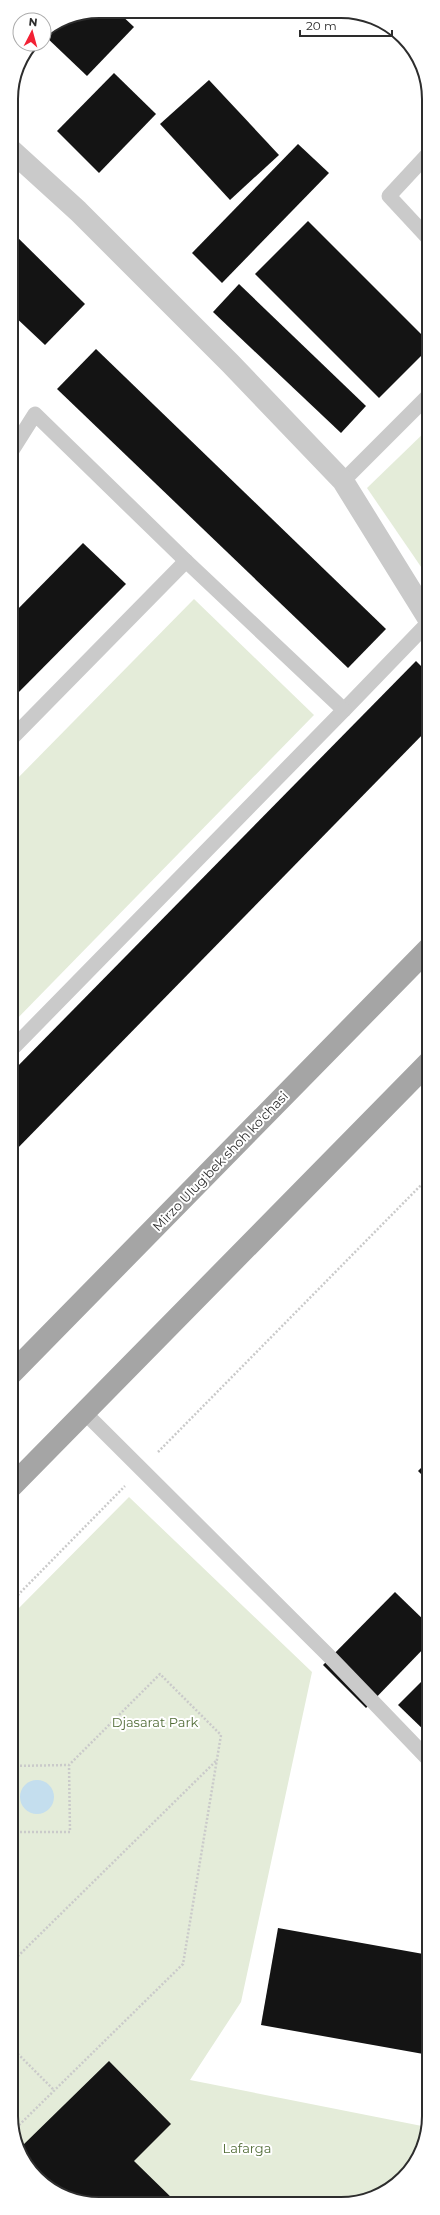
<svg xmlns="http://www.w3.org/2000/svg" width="440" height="2215" font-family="Montserrat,sans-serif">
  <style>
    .green { fill: #e4ecd9 }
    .water { fill: #c4deee }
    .building { fill: #141414 }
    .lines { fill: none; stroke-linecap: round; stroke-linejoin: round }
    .path { stroke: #cacaca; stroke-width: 2.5; stroke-dasharray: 2 2; stroke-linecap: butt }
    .service { stroke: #cacaca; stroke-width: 15 }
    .minor { stroke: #cacaca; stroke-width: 22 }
    .primary { stroke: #a5a5a5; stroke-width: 22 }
    .labels { text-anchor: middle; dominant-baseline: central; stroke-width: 4; stroke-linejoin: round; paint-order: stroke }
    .street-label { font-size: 13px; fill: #2d2d2d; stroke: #fff }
    .park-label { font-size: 13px; fill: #516c37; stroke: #fff }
    .rim { fill: none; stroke: #2d2d2d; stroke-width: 2 }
  </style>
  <rect width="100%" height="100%" fill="#fff"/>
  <g class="green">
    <polygon points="428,429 428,577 367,488"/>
    <polygon points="194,599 314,715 11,1025 11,785"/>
    <polygon points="129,1497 312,1672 241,2002 190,2080 427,2127 407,2174 380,2195 352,2203 81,2202 33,2174 12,2127 12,1615"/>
  </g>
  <circle class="water" cx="37" cy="1797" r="17"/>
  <g class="building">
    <polygon points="99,11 117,11 134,27 87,76 44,35 44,32 65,18"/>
    <polygon points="114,73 156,114 99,173 57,131"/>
    <polygon points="209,80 279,155 230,200 160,124"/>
    <polygon points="298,144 329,173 222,283 192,253"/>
    <polygon points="308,221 428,341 428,349 379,398 255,274"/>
    <polygon points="11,231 85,304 45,345 11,313"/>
    <polygon points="239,284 366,406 341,433 213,312"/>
    <polygon points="96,349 386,629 348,668 57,389"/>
    <polygon points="83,543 126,584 11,700 11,616"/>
    <polygon points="416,661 428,673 428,729 11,1155 11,1073"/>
    <polygon points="429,1460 429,1482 418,1471"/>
    <polygon points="395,1592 429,1625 429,1643 366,1708 323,1665"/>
    <polygon points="422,1681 429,1688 429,1735 398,1705"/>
    <polygon points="278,1928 429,1955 429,2055 261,2025"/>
    <polygon points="109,2061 171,2124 134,2161 177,2203 81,2202 33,2174 21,2147"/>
  </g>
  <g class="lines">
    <g class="path">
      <polyline points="158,1452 429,1177"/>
      <polyline points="12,1601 125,1486"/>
      <polyline points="12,1766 69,1765 160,1674 221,1735 183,1964 13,2131"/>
      <polyline points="12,1832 70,1832 69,1765"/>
      <polyline points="12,1962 217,1760"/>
      <polyline points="12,2048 54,2090"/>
    </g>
    <g class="service">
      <polyline points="428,154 389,196 428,238"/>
      <polyline points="11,452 35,414 186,561 344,710 428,623"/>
      <polyline points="343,481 428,396"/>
      <polyline points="11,739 186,561"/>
      <polyline points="11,1050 344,710"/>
      <polyline points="84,1412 328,1655 429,1760"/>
    </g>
    <polyline class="minor" points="11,150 78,211 230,363 343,481 428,618"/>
    <g class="primary">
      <polyline points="12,1373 429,948"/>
      <polyline points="12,1486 429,1062"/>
    </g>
  </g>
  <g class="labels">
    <g class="street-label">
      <text transform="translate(220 1161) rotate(-46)">Mirzo Ulug'bek shoh ko'chasi</text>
    </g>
    <g class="park-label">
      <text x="155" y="1722">Djasarat Park</text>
      <text x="247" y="2148">Lafarga</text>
    </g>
  </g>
  <path d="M0 0H440V2215H0ZM99 18H341A81 81 0 0 1 422 99V2116A81 81 0 0 1 341 2197H99A81 81 0 0 1 18 2116V99A81 81 0 0 1 99 18Z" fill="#fff" fill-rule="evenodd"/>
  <path class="rim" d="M99 18H341A81 81 0 0 1 422 99V2116A81 81 0 0 1 341 2197H99A81 81 0 0 1 18 2116V99A81 81 0 0 1 99 18Z"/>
  <g transform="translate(32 32) rotate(6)"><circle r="19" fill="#ffffff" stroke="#ababab"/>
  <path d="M0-3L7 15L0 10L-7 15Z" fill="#f22134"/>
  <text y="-6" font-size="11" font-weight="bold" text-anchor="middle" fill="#2d2d2d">N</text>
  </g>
  <path d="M300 30v6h92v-6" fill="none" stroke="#2d2d2d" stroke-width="2"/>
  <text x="306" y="30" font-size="12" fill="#2d2d2d" stroke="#ffffff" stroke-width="3" paint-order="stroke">20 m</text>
</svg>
